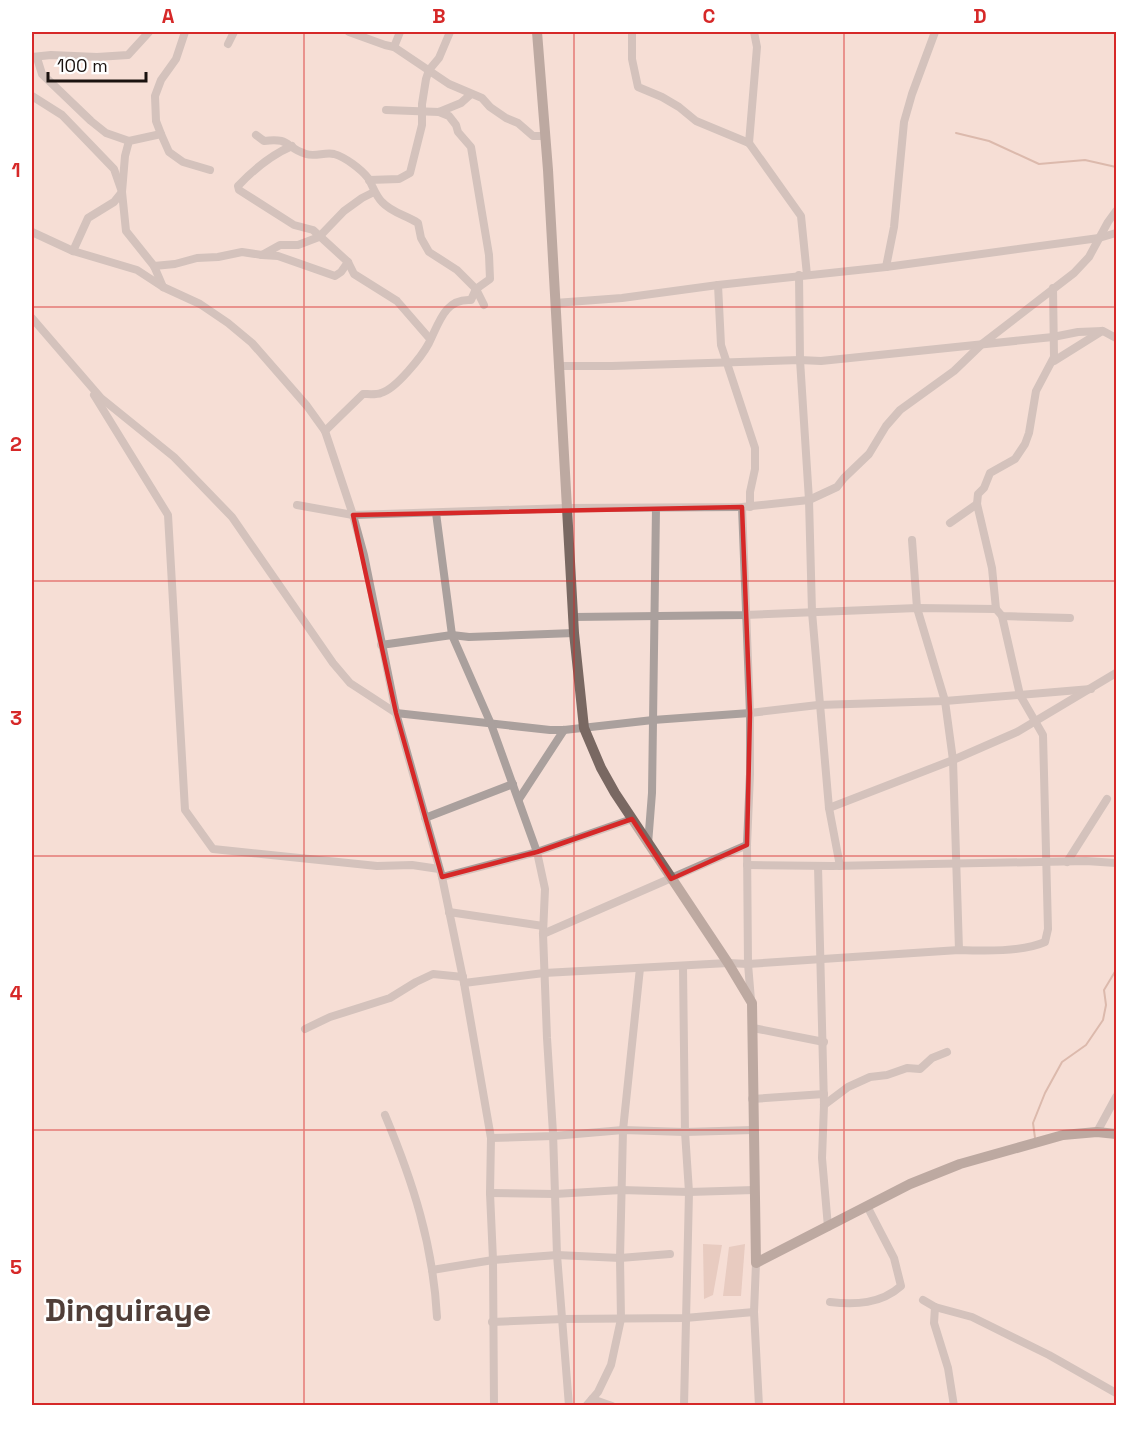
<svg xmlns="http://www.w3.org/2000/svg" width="1148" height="1437" font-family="'Space Grotesk',sans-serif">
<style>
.green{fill:#d7b3a6}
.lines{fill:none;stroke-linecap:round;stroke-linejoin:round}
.stream{stroke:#bc8d7b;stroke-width:2}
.minor{stroke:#aaa09d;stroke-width:8}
.major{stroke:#796862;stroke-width:10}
.marked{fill:none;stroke:#d62828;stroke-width:4.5;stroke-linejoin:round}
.grid{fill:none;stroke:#d62828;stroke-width:1.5;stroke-opacity:0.55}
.labels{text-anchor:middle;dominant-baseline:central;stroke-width:5;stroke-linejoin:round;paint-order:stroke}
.town-label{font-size:32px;font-weight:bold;fill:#503e38;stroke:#fff}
.neatline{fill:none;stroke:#d62828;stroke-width:2}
.grid-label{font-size:20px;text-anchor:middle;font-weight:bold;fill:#d62828}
</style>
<rect width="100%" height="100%" fill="#f5ded6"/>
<g class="green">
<path d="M703 1244 722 1245 713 1295 704 1299Z"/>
<path d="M745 1244 741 1296H723L729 1247Z"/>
</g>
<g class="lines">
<g class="stream">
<path d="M956 133 989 141 1039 164 1085 160 1116 167"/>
<path d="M1035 1138 1033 1123 1045 1093 1062 1062 1086 1045 1103 1020 1106 1005 1104 990 1116 970"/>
</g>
<g class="minor">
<path d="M349 32 385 45 394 47 449 84 482 98 490 107 506 118 518 123 533 136H545"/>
<path d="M632 32V59L638 87 662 97 679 107 696 121 749 143 801 216 807 275"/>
<path d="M228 44 234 32"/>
<path d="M394 47 400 32"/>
<path d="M32 57 51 55 97 57 128 55 149 32"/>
<path d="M37 58 42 74 91 121 106 133 129 141"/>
<path d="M32 96 62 115 114 169 122 192 126 231 154 266 163 287"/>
<path d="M386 110 439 112 461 103 471 94"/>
<path d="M161 134 156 121 155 96 161 80 176 59 185 32"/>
<path d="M256 135 264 141C291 137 285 148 306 154 315 157 325 152 334 154 345 157 361 169 368 178 373 186 375 195 382 202 392 213 406 215 418 223L421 238 429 252 457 270 476 289 484 305"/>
<path d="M749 143 757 47 754 32"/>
<path d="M292 146C271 155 254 169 238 186L239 190 294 225 313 230 348 262 354 274 397 301 430 339"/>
<path d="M369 180 399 179 410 173 422 125V104L426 79 429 70 439 58 450 32"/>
<path d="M32 232 73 251 137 270 163 287 200 304 228 323 252 343 307 406 325 431 353 515 364 555 396 713 442 877 464 983 491 1138 490 1193 493 1260 494 1406"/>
<path d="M73 251 88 218 114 202 122 192 125 156 129 141 161 134 169 152 183 162 210 170"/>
<path d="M262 255 278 256 335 276 341 272 348 262"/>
<path d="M154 266 175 264 197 258 218 257 242 252 262 255 280 245H298L319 237 344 211 362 198 374 192"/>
<path d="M886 267 894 227 904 122 912 94 935 32"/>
<path d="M799 275 800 360 809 500 812 612 829 808 840 866"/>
<path d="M718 285 721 345 755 448V469L750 492V507"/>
<path d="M555 303 622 298 718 285 886 267 1099 238 1116 233"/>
<path d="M32 318 101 398 174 457 232 517 333 663 350 683 396 713 550 730H564L653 720 750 713 818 705 945 701 1091 689"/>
<path d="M1054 361 1102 331"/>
<path d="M558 366H612L800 360 821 361 1053 337 1078 332 1103 331 1116 338"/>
<path d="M94 395 168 515 185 810 213 849 377 866 412 865 439 869"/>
<path d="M325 431 363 394C368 394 376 395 381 393 396 389 422 356 429 343 439 323 445 298 471 300L476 289 490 279 489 255 471 147 458 132 456 125 449 116 439 112"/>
<path d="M977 504 978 494 984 488 990 473 1015 459 1025 444 1029 433 1036 391 1054 357 1053 288"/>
<path d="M297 505 353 515 567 508 742 507 809 500 837 487 844 478 869 454 886 426 900 410 954 371 982 344 1074 273 1089 257 1108 222 1116 211"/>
<path d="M742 507 750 713V774L747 845 748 964 751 1000"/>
<path d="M436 513 452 635 491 724 537 852 545 889 543 934 547 1038 553 1133 557 1255 569 1406"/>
<path d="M950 523 977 504 992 568 996 609"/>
<path d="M912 540 917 608 945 701 953 760 959 950"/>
<path d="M573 617 745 615 917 608 996 609 1002 616 1070 618"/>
<path d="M381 645 452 635 469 637 574 633"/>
<path d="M519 799 564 730"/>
<path d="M829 808 953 760 1017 732 1116 673"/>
<path d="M425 818 513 784"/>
<path d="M648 844 652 793 656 508"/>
<path d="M1067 862 1107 799"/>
<path d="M747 865 832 866 1086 861 1116 863"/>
<path d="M818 866 824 1105 822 1158 828 1227"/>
<path d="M442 877 537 852 632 819"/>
<path d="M449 912 543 926"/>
<path d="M543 934 747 845"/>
<path d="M683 967 685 1132 689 1192 684 1406"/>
<path d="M464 983 544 973 728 963 748 964 959 950C984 951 1022 952 1045 942L1048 929 1043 735 1020 695 1002 616"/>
<path d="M753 1028 824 1042"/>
<path d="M305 1029 330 1017 390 998 416 982 433 974 463 977"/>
<path d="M752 1099 824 1094"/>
<path d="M824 1105 848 1087 870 1077 887 1075 907 1068 920 1069 932 1058 947 1052"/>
<path d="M385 1115C413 1182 433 1244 437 1317"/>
<path d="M1097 1132 1116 1097"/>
<path d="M491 1138 553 1136 623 1130 685 1132 753 1130"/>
<path d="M490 1193 555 1194 621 1190 689 1192 754 1190"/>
<path d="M756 1263 754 1312 759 1406"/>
<path d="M432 1270 493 1260 557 1255 620 1258 670 1254"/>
<path d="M923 1300 935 1307 972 1317 1049 1355 1116 1393"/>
<path d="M830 1302C855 1305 881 1304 901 1286L894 1258 867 1206"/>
<path d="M935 1307 934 1323 948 1368 954 1406"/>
<path d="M492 1322 563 1319 685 1318 754 1312"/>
<path d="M592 1399 612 1406"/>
<path d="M586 1406 598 1392 611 1365 621 1319 620 1258 623 1130 640 968"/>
</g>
<path class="major" d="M537 32 548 170 574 633 584 728 601 768 615 793 728 963 752 1003 756 1263 910 1184 960 1164 1063 1135 1097 1132 1116 1134"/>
</g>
<path d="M0 0H1148V1437H0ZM742 507 750 713 747 845 671 879 632 819 537 852 442 877 396 713 353 515Z" fill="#f5ded6" fill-opacity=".55" fill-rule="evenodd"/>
<path class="marked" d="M742 507 750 713 747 845 671 879 632 819 537 852 442 877 396 713 353 515Z"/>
<path class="grid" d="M304 32V1406M574 32V1406M844 32V1406M32 307H1116M32 581H1116M32 856H1116M32 1130H1116"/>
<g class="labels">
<g class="town-label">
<text x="128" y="1310">Dinguiraye</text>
</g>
</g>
<rect width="1148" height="1437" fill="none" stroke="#ffffff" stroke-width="66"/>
<path d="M48 72v9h98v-9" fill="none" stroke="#1a120f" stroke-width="3"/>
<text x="57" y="72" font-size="18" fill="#1a120f" stroke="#ffffff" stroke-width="4.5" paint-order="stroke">100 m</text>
<rect x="33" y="33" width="1082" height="1371" class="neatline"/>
<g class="grid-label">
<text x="168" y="23">A</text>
<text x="439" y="23">B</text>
<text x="709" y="23">C</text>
<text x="980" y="23">D</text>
<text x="16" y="177">1</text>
<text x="16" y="451">2</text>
<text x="16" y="725">3</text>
<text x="16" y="1000">4</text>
<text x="16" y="1274">5</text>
</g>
</svg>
